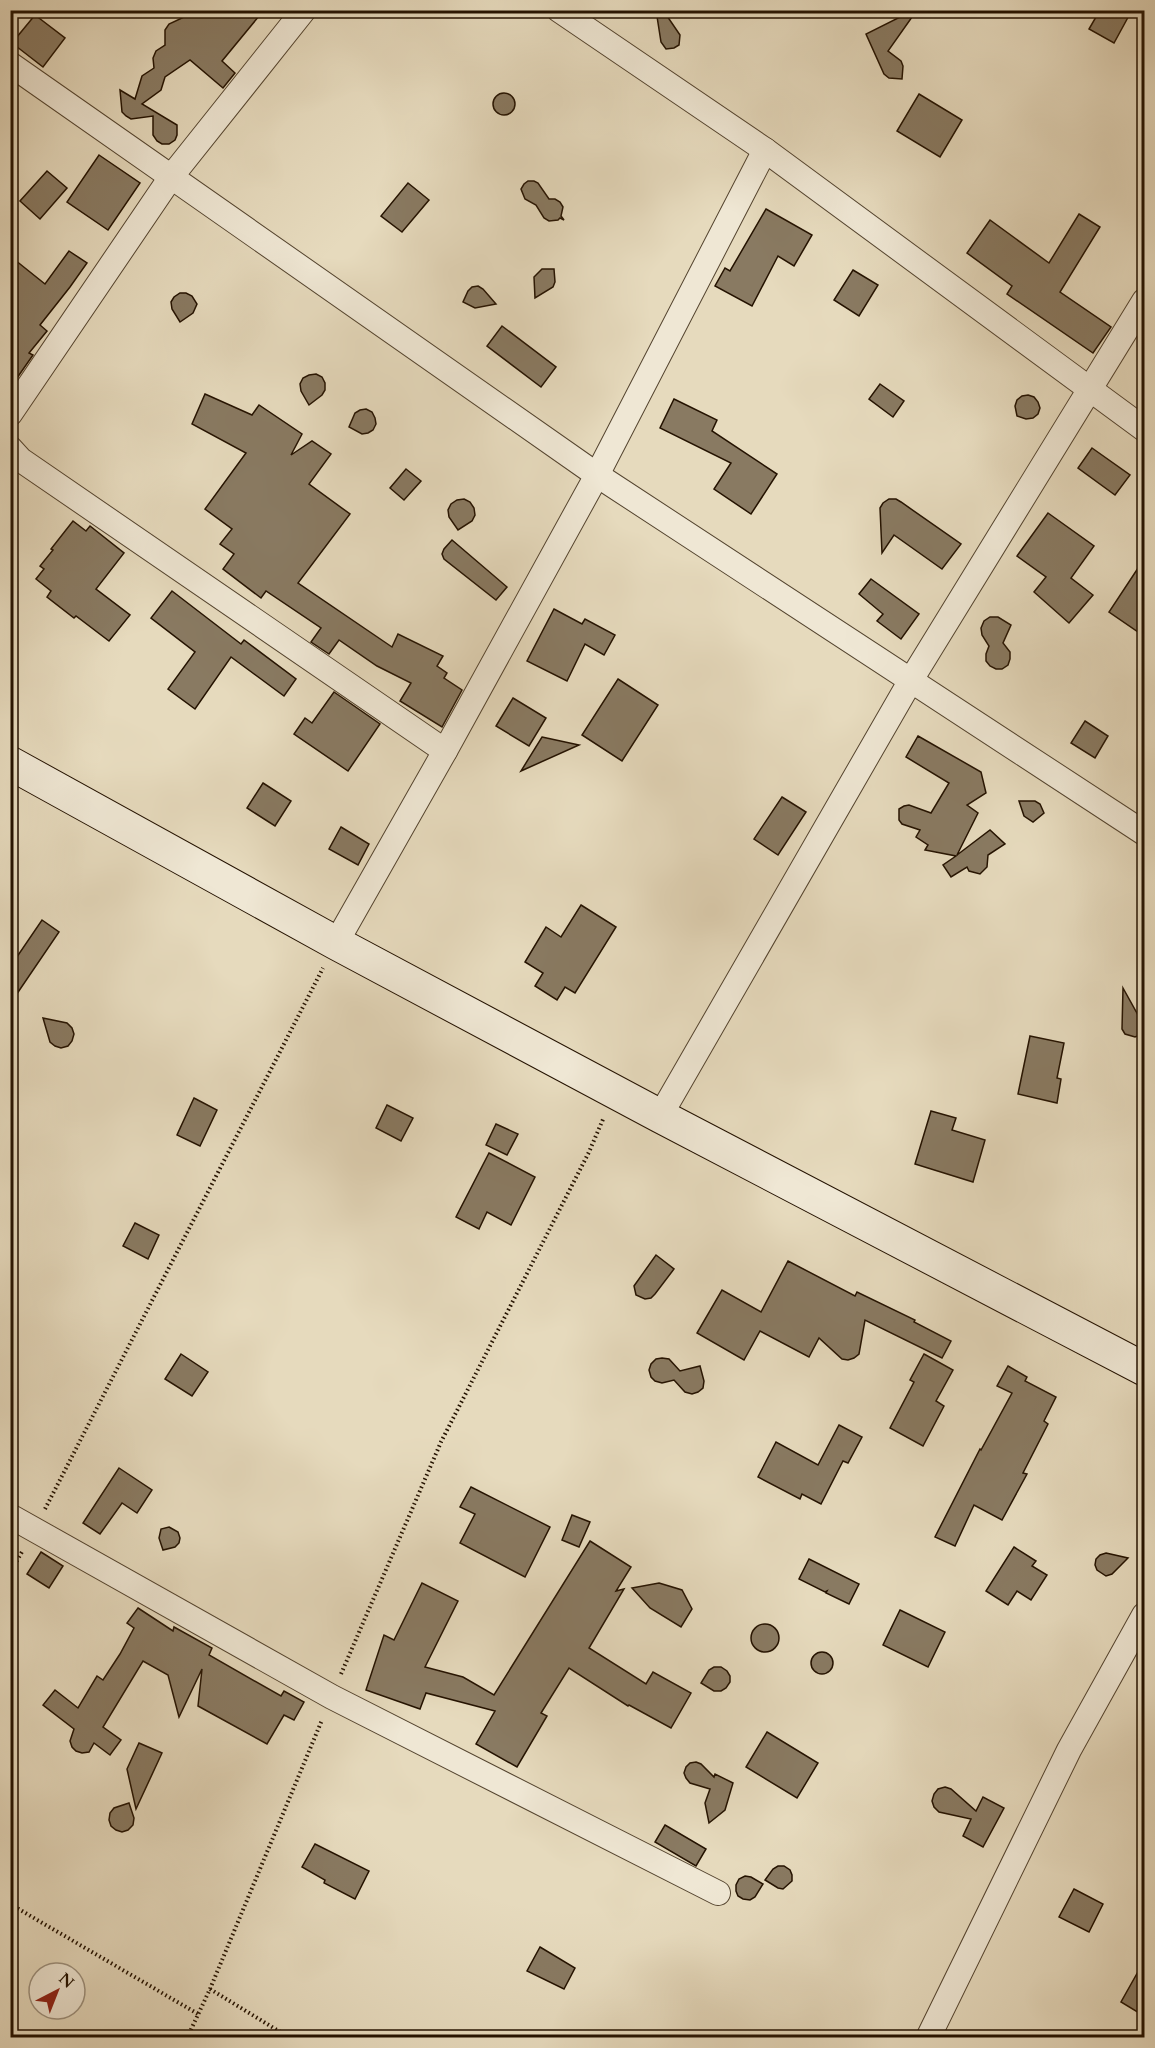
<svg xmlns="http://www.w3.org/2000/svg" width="1155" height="2048" font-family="Cardo,serif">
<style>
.building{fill:#897a62;stroke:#241200;stroke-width:1.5}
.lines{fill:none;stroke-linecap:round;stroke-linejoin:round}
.minor-casing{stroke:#54442f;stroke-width:26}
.secondary-casing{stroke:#241200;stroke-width:35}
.path{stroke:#241200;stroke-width:4;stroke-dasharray:1.5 3;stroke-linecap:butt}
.minor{stroke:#efe7d4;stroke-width:24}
.secondary{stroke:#efe7d4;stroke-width:33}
</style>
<rect width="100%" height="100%" fill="#e6dabd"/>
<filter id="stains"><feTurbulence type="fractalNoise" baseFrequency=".00333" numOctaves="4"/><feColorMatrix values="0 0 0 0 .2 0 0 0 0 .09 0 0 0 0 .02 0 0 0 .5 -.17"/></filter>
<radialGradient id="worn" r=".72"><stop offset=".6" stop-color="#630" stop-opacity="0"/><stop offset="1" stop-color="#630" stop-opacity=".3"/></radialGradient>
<g class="building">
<path d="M199 10H264L222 61 235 73 223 88 190 60 165 77 161 90 142 104 177 125V135L175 140 169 144H162L157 141 153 135V116L131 119 126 116 122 112 120 90 135 99 142 76 154 68 153 58 156 51 165 45V30L169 24Z"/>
<path d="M656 10H663L680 35 679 45 674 48 666 49 661 42Z"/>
<path d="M914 10H917L888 51 901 61 903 66 902 79 889 78 884 74 866 34Z"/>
<path d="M1100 10H1132L1114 43 1089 29Z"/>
<path d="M35 15 65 38 43 67 12 43Z"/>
<circle cx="504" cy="104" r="11"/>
<path d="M919 94 962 120 940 157 897 131Z"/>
<path d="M99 155 140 183 108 230 67 202Z"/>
<path d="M47 171 67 188 40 219 20 201Z"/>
<path d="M528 181H534L538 183 549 199H555L560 202 563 207 561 216 564 220 560 218 558 220 549 221 544 218 536 205 525 199 521 189 524 184Z"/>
<path d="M408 183 429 200 402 232 381 216Z"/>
<path d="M766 209 812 235 794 266 778 256 752 306 715 286 725 268 730 271Z"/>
<path d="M1079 214 1100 227 1060 292 1111 327 1093 353 1007 294 1012 286 967 253 990 220 1049 263Z"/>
<path d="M69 251 87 263 70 287 40 325 47 331 29 353 33 355 10 388V256L45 284Z"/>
<path d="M542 269H554L555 282 553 287 535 298 534 277Z"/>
<path d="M853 270 878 285 859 316 834 300Z"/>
<path d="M478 286 483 289 496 304 475 308 463 302 468 291 472 287Z"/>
<path d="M180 293H186L192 296 197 304 193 313 180 322 172 309 171 302 174 297Z"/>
<path d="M502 326 556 367 541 387 487 346Z"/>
<path d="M316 374 322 377 325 383V390L322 395 309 405 301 391 300 384 303 378 309 375Z"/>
<path d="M880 384 904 401 893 417 869 399Z"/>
<path d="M205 394 252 415 259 405 302 434 291 455 312 441 331 454 309 484 350 514 298 583 392 647 398 634 443 656 437 666 447 673 444 678 462 690 442 727 400 701 411 683 377 666 339 640 329 654 311 642 321 628 266 591 261 598 223 569 234 554 220 544 232 529 205 509 246 453 192 424Z"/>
<path d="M1028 395 1034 397 1038 402 1040 408 1038 414 1033 418 1026 419 1017 416 1015 406 1017 400 1022 396Z"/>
<path d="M674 399 717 420 712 431 777 474 751 514 714 489 731 463 660 428Z"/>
<path d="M366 409 372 412 375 418 376 424 373 430 368 433 362 434 349 427 355 413 360 410Z"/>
<path d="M1092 448 1130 475 1115 495 1078 468Z"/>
<path d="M406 469 421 481 404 500 390 488Z"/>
<path d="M464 499 470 502 474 508 475 515 472 521 458 530 449 517 448 510 451 504 457 500Z"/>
<path d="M889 499H896L901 502 961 544 942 569 894 535 882 553 880 508 883 503Z"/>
<path d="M1048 513 1094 546 1071 578 1093 595 1069 623 1034 592 1046 577 1017 556Z"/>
<path d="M73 521 86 531 90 526 124 553 96 589 130 615 109 641 76 616 74 618 47 597 51 591 36 579 44 569 40 566 53 550 51 549Z"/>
<path d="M452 540 507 587 496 600 444 559 442 554 444 549Z"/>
<path d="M1144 559V636L1109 612Z"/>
<path d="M871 579 919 614 901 639 877 621 883 614 859 594Z"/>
<path d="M172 591 241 644 244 640 296 679 284 696 231 657 195 709 168 689 195 652 151 618Z"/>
<path d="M554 609 582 624 585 619 615 635 604 655 585 644 567 681 527 661Z"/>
<path d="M990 617H998L1011 625 1003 643 1010 652V659L1008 665 1002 669H996L990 666 986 661V654L989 646 982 635 981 628 984 621Z"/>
<path d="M618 679 658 705 622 761 582 735Z"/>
<path d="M334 692 380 724 348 771 294 734 305 718 312 723Z"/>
<path d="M513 698 546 718 529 746 496 726Z"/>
<path d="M1085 721 1108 736 1095 758 1071 743Z"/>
<path d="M918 736 981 772 986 793 967 805 978 813 957 855 990 830 1005 844 988 855 987 867 980 874 969 871 967 867 951 877 943 865 956 856 925 850 928 845 916 837 920 830 902 824 899 820V809L904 806 909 805 931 813 949 783 906 757Z"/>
<path d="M542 737 579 745 521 771Z"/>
<path d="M263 783 291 801 275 826 247 808Z"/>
<path d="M782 797 806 812 778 855 754 839Z"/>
<path d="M1019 801H1035L1040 804 1044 813 1033 822 1024 816Z"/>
<path d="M341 827 369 844 358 865 329 849Z"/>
<path d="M581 905 616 927 575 993 565 987 557 1000 535 986 543 973 525 962 546 927 561 937Z"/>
<path d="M42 920 59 932 10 1004V967Z"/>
<path d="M1123 988 1143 1024 1140 1035 1135 1037 1125 1034 1122 1029Z"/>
<path d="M43 1018 67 1023 72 1028 74 1034 72 1041 68 1046 61 1048 55 1046 50 1042Z"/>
<path d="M1030 1036 1064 1043 1057 1078 1061 1079 1057 1103 1018 1094Z"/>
<path d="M194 1098 217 1110 200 1146 177 1135Z"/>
<path d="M387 1105 413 1118 401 1141 376 1128Z"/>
<path d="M931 1111 956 1118 952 1130 985 1140 973 1182 915 1164Z"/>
<path d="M496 1124 518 1134 507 1155 486 1145Z"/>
<path d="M489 1153 535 1177 511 1225 487 1212 479 1229 456 1217Z"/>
<path d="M135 1223 159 1235 148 1259 123 1246Z"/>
<path d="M656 1255 674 1269 655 1294 651 1298 645 1299 636 1295 634 1286Z"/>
<path d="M788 1261 855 1296 857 1292 915 1320 914 1322 951 1341 942 1358 865 1320 859 1354 854 1358 848 1360 842 1359 819 1338 809 1357 760 1331 744 1360 697 1333 722 1290 761 1312Z"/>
<path d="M181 1354 208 1372 192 1396 165 1379Z"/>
<path d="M924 1354 953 1370 936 1401 944 1406 923 1446 890 1428 914 1382 910 1380Z"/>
<path d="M662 1358 669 1359 680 1371 700 1366 704 1381 703 1388 698 1392 692 1394 685 1392 674 1380 662 1383 655 1381 651 1377 649 1370 651 1364 656 1359Z"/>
<path d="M1008 1366 1027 1377 1025 1381 1056 1397 1044 1421 1048 1424 1023 1473 1027 1474 1002 1520 974 1505 955 1546 935 1537 980 1449 981 1450 1012 1393 997 1386Z"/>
<path d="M839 1425 862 1437 848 1463 843 1461 821 1504 802 1494 800 1499 758 1477 776 1442 818 1465Z"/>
<path d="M119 1468 152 1490 137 1513 122 1503 100 1534 83 1523Z"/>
<path d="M471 1487 550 1527 525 1577 460 1543 475 1514 460 1507Z"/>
<path d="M572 1515 590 1522 579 1547 562 1540Z"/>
<path d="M169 1527 178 1532 180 1538 179 1543 175 1547 163 1550 159 1538 161 1529Z"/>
<path d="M590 1541 631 1567 616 1591 624 1589 589 1648 646 1684 653 1672 691 1693 671 1728 629 1705 628 1706 569 1668 541 1713 547 1716 517 1767 476 1744 495 1711 426 1693 420 1709 366 1690 384 1635 394 1640 422 1583 458 1601 425 1667 463 1677 494 1695Z"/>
<path d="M1014 1547 1036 1561 1032 1566 1047 1575 1031 1600 1017 1591 1008 1605 986 1591Z"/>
<path d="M41 1552 63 1566 49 1588 27 1574Z"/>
<path d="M1106 1553 1128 1558 1112 1574 1106 1576 1097 1570 1095 1565 1096 1559 1100 1555Z"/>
<path d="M809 1559 859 1584 849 1604 826 1593 827 1591 825 1592 799 1579Z"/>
<path d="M659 1583 682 1590 692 1609 681 1627 650 1608 632 1588Z"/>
<path d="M138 1608 173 1631 174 1627 212 1648 209 1655 281 1696 284 1691 304 1702 294 1720 284 1715 267 1744 198 1706 202 1669 179 1717 168 1675 143 1661 103 1727 121 1740 110 1755 94 1743 89 1752 82 1753 76 1751 72 1747 70 1741 74 1729 43 1705 55 1690 78 1708 97 1676 103 1680 120 1654 134 1628 127 1623Z"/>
<path d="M900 1610 945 1632 928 1667 883 1645Z"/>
<circle cx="765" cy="1638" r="14"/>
<circle cx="822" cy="1663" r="11"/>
<path d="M714 1667H721L727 1671 730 1676V1682L726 1688 721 1691H714L701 1683 709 1670Z"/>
<path d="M767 1732 818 1763 797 1798 746 1767Z"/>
<path d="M139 1743 162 1753 136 1809 127 1769Z"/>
<path d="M696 1762 701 1764 714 1777 715 1774 733 1783 725 1810 709 1823 705 1803 710 1789 690 1783 686 1778 684 1773 686 1767 690 1763Z"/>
<path d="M945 1787 951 1789 976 1811 983 1797 1004 1808 983 1847 963 1836 971 1819 939 1812 934 1807 932 1801 934 1794 938 1789Z"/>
<path d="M129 1803 134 1818 133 1825 128 1830 122 1832 116 1830 111 1826 109 1820 110 1813 114 1808Z"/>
<path d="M665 1825 706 1849 696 1866 655 1842Z"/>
<path d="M315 1844 369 1871 355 1899 324 1883 325 1880 302 1867Z"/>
<path d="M778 1866H784L790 1870 792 1875V1881L783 1889 778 1888 765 1880 773 1869Z"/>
<path d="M745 1876 751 1877 763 1884 755 1897 750 1900 743 1899 738 1896 736 1891V1885L739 1879Z"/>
<path d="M1074 1889 1103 1904 1089 1932 1059 1917Z"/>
<path d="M540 1947 575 1968 564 1989 527 1971Z"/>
<path d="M1144 1961V2016L1121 2002Z"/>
</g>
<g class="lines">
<defs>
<g id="minor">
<path d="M559 10 765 150 1144 429"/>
<path d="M10 64 597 475 1144 833"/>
<path d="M10 414 171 177 304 10"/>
<path d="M10 448 21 460 445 751"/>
<path d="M336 943 445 751 597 475 765 150"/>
<path d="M660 1116 911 680 1144 301"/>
<path d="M10 1516 332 1697 718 1893"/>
<path d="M928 2038 1069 1750 1144 1615"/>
</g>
<path id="secondary" d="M10 763 336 943 660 1116 1144 1369"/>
</defs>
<use href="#minor" class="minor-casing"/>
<use href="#secondary" class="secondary-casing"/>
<g class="path">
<path d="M45 1509 323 968"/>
<path d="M10 1573 23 1550"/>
<path d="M341 1674 441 1442 589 1152 604 1117"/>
<path d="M10 1904 198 2014"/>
<path d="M210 1989 290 2038"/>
<path d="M187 2038 210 1989 322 1720"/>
</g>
<use href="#minor" class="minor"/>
<use href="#secondary" class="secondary"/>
</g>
<rect width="1155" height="2048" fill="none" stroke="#e6dabd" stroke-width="36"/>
<rect x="12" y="12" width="1131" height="2024" fill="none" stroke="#241200" stroke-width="3"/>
<rect x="18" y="18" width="1119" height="2012" fill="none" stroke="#241200" stroke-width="1.5"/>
<g transform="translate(57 1991) rotate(42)"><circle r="28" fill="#efe7d4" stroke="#9e927f" stroke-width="1.5"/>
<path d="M0-4.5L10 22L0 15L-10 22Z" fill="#8f2418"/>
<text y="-9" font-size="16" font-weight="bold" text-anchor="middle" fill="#241200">N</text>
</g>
<rect width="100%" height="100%" filter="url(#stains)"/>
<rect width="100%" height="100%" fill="url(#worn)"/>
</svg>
